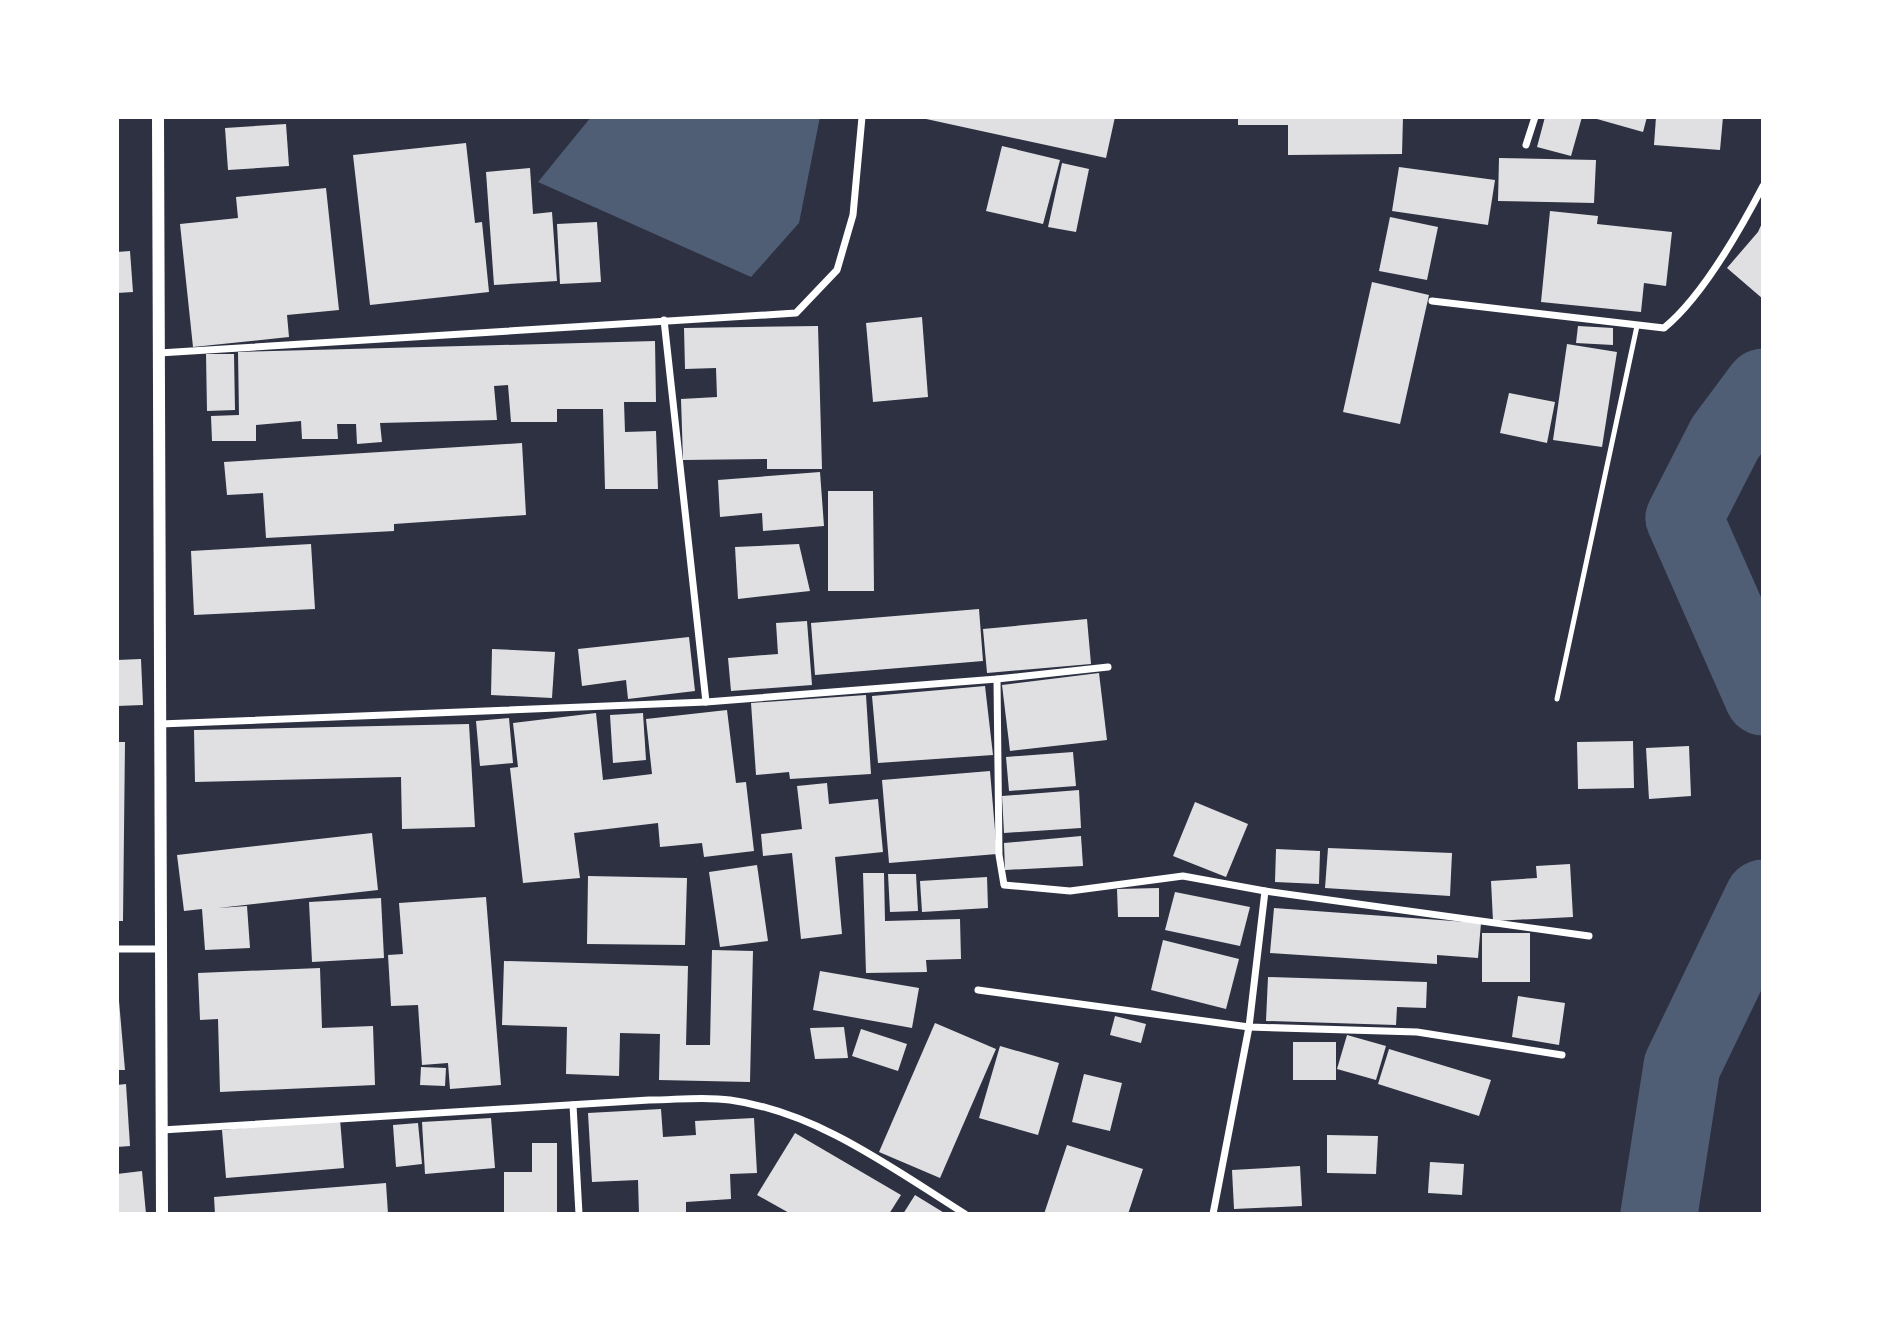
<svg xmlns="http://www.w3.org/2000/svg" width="1880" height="1331" font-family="'Noto Sans',sans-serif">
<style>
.water{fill:#4f5d75}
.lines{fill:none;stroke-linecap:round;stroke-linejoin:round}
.river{stroke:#4f5d75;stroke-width:77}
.building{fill:#e0e0e3}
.service{stroke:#fff;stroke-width:5}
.minor{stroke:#fff;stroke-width:7}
.tertiary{stroke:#fff;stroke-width:12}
</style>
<rect width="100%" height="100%" fill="#2d3142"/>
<path class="water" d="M591 117H820L799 223 751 277 538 182Z"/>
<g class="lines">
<g class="river">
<path d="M1763 387 1725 438 1684 518 1763 697"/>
<path d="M1659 1214 1682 1066 1763 898"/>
</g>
</g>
<g class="building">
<path d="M917 117H1115L1106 158Z"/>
<path d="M1238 117H1403L1402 154 1288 155V125H1238Z"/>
<path d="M1545 117H1582L1571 156 1537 147Z"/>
<path d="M1590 117H1647L1643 132Z"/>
<path d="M1656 117H1723L1720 150 1654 145Z"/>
<path d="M286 124 289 166 228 170 225 128Z"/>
<path d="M466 143 475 223 482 222 489 292 370 305 353 155Z"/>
<path d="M1002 146 1060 160 1043 224 986 211Z"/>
<path d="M1499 158 1596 160 1594 203 1498 201Z"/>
<path d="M1062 163 1089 169 1076 232 1048 227Z"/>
<path d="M1399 167 1495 180 1488 225 1392 211Z"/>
<path d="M530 168 533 214 552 212 557 281 494 285 486 172Z"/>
<path d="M326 188 339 310 287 315 289 337 193 347 180 224 238 218 236 197Z"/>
<path d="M1550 211 1598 216 1597 224 1672 232 1666 286 1644 283 1641 312 1541 302Z"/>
<path d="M1390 217 1438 227 1427 280 1379 271Z"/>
<path d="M1763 221V299L1727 268 1758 232Z"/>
<path d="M597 222 601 282 560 284 557 224Z"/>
<path d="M130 251 133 292 117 293V252Z"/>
<path d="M1372 282 1429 295 1400 424 1343 412Z"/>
<path d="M922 317 928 397 873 402 866 323Z"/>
<path d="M818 326 822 469H767V459L683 460 681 399 717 397 716 368 685 369 684 328Z"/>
<path d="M1578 326 1613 328V345L1576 343Z"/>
<path d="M655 341 656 402H624L625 432 656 431 658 489H605L603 409H557V422H511L508 385 494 386 497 420 380 423 382 442 357 444 356 424H337L338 439H302L301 421 256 425V441H212L211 416 239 415 238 352Z"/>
<path d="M1567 344 1617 352 1602 447 1553 440Z"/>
<path d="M206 354H234L235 410 207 411Z"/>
<path d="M1509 393 1555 402 1547 443 1500 433Z"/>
<path d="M522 443 526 515 394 524V531L266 538 263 493 227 495 224 462Z"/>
<path d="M820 472 824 526 763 531 762 513 720 517 718 480Z"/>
<path d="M828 491H873L874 591H828Z"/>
<path d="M311 544 315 609 194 615 191 551Z"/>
<path d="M799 544 810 591 738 599 735 547Z"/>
<path d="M979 609 983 661 815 675 811 623Z"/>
<path d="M1087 619 1091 664 987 673 983 629Z"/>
<path d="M807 621 812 685 731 691 728 658 778 654 776 623Z"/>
<path d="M689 637 695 691 628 699 626 680 582 686 578 649Z"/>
<path d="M492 649 555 652 552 698 491 695Z"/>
<path d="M141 659 143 705 117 706V660Z"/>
<path d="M1099 673 1107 740 1010 751 1002 685Z"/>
<path d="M985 686 993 755 878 763 872 696Z"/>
<path d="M866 695 871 774 790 779 789 772 756 775 751 703Z"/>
<path d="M727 710 736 783 746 782 754 851 704 857 702 843 660 847 658 823 574 833 580 878 523 883 510 768 518 767 513 723 596 713 603 780 652 774 646 719Z"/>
<path d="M643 713 646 760 613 763 610 715Z"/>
<path d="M509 718 513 763 480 766 476 721Z"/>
<path d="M469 724 475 827 402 829 401 777 195 782 194 730Z"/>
<path d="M1633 741 1634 788 1578 789 1577 742Z"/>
<path d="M117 742H125L123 921H117Z"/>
<path d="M1689 746 1691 796 1649 799 1646 748Z"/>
<path d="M1073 752 1076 786 1009 791 1006 757Z"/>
<path d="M990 771 997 854 889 863 882 780Z"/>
<path d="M827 783 829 804 878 799 883 852 835 857 842 934 801 939 792 853 763 856 761 834 802 829 797 786Z"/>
<path d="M1079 790 1081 828 1004 833 1002 796Z"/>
<path d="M1195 802 1248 824 1226 877 1173 856Z"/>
<path d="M372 833 378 890 218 908 247 906 250 948 205 950 202 909 184 911 177 855Z"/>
<path d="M1081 836 1083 866 1005 870 1004 843Z"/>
<path d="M1328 848 1452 853 1450 896 1325 888Z"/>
<path d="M1276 849 1320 851 1319 884 1275 882Z"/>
<path d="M1570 864 1573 917 1493 921 1491 881 1537 878 1536 866Z"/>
<path d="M757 865 768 941 720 947 709 872Z"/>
<path d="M863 873H884L885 921 960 919 961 959 926 960 927 972 866 973Z"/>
<path d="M888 874H916L918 911 890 912Z"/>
<path d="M588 876 687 878 685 945 587 944Z"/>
<path d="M987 877 988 908 922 912 920 881Z"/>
<path d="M1159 888V917H1118L1117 889Z"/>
<path d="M1175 892 1250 907 1240 946 1165 930Z"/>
<path d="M486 897 501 1085 450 1089 448 1063 422 1065 418 1005 391 1006 388 955 403 954 399 903Z"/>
<path d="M381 898 384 958 312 962 309 902Z"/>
<path d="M1274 908 1481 923 1478 958 1437 955V964L1270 953Z"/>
<rect x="1482" y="933" width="48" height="49"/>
<path d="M1163 940 1239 959 1226 1009 1151 990Z"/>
<path d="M712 950 753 951 750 1082 659 1080 660 1034 620 1033 619 1076 566 1074 567 1027 502 1025 504 961 688 966 686 1045H710Z"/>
<path d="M320 968 322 1028 373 1026 375 1085 220 1092 218 1019 200 1020 198 973Z"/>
<path d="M820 971 919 988 912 1028 813 1010Z"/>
<path d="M1268 977 1427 982 1426 1008 1397 1007 1396 1025 1266 1021Z"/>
<path d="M1518 996 1565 1003 1559 1045 1512 1037Z"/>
<path d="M119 1001 125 1070H117V1002Z"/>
<path d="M1115 1016 1146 1024 1141 1043 1110 1035Z"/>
<path d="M935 1023 996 1049 940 1178 879 1152Z"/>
<path d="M844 1027 848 1058 815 1059 810 1028Z"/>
<path d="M861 1029 907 1044 898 1071 852 1056Z"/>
<path d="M1347 1035 1386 1046 1376 1080 1337 1069Z"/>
<rect x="1293" y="1042" width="43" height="38"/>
<path d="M1000 1046 1059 1063 1038 1135 979 1118Z"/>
<path d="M1389 1049 1491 1080 1479 1116 1378 1084Z"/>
<path d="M421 1067 446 1068 445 1086 420 1085Z"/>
<path d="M1084 1074 1122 1083 1110 1131 1072 1122Z"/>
<path d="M126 1084 130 1146 117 1147V1085Z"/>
<path d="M661 1109 663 1137 696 1135 695 1121 754 1118 757 1173 730 1174 731 1199 686 1202V1214H639L638 1180 592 1182 588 1113Z"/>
<path d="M491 1118 495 1168 425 1174 422 1122Z"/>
<path d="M340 1119 344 1168 226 1178 222 1130Z"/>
<path d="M418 1123 422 1164 396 1167 393 1125Z"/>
<path d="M795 1133 901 1195 889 1214H791L757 1195Z"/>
<path d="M1327 1135 1378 1136 1376 1174 1327 1173Z"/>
<path d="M532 1143H557V1214H504V1172H532Z"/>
<path d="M1067 1145 1143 1169 1128 1214H1044Z"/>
<path d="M1430 1162 1464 1164 1462 1195 1428 1193Z"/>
<path d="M1300 1166 1302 1206 1234 1209 1232 1170Z"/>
<path d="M142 1171 146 1214H117V1174Z"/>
<path d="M386 1183 388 1214H215L214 1197Z"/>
<path d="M915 1195 946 1214H903Z"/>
</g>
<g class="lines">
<path class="service" d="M1557 699 1637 326"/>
<g class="minor">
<path d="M1526 145 1535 117"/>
<path d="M1432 301 1664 328C1702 297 1740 230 1763 186"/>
<path d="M159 353 796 313 837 270 853 215 862 117"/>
<path d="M997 679 999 855 1004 885 1070 891 1183 876 1265 891 1589 936"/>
<path d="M706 702 997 679 1108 667"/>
<path d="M160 724 706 702 664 320"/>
<path d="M117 949H161"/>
<path d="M978 990 1249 1027 1417 1032 1562 1055"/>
<path d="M573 1105 579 1214"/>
<path d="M162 1130 649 1100C675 1100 704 1096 730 1100 817 1112 892 1168 965 1214"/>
<path d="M1213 1214 1249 1027 1265 891"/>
</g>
<path class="tertiary" d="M158 117 162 1214"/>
</g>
<rect width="1880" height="1331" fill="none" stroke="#ffffff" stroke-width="238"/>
</svg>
